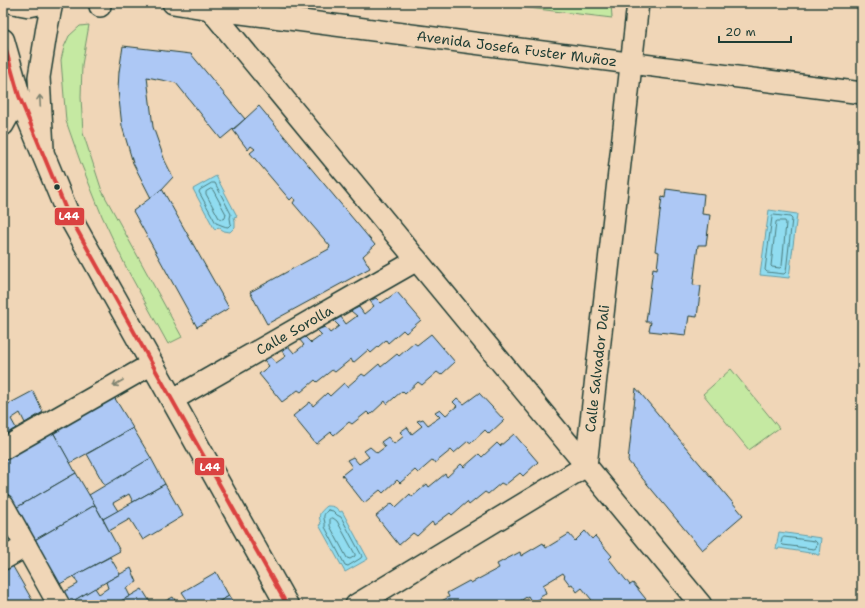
<svg xmlns="http://www.w3.org/2000/svg" width="865" height="608" font-family="'Shantell Sans',sans-serif">
<style>
.green{fill:#c5e9a2;stroke:#72936b}
.water{fill:#90dcf0;stroke:#639ca5}
.lines{fill:none;stroke-linecap:round;stroke-linejoin:round}
.shore{stroke:#4c7d7f;stroke-width:1}
.building{fill:#adc8f5;stroke:#1f3d34}
.street-casing{stroke:#1f3d34;stroke-width:24}
.secondary-casing{stroke:#1f3d34;stroke-width:25}
.street{stroke:#f0d6b7;stroke-width:21}
.secondary{stroke:#f0d6b7;stroke-width:22}
.bus-1-casing{stroke:#f0d6b7;stroke-width:7}
.bus-1{stroke:#da4241;stroke-width:4}
.oneway{stroke:#7d826f}
.bus-dot{fill:#1f3d34;stroke:#f0d6b7;stroke-width:1.5}
.labels{text-anchor:middle;dominant-baseline:central;stroke-width:3.5;stroke-linejoin:round;paint-order:stroke}
.street-label{font-size:14px;fill:#1f3d34;stroke:#f0d6b7}
.line-badge{stroke:#f0d6b7;stroke-width:1.5}
.badge-label{font-size:11px;text-anchor:middle;font-weight:bold;fill:#fff}
</style>
<rect width="100%" height="100%" fill="#f0d6b7"/>
<filter id="ink" filterUnits="userSpaceOnUse"><feTurbulence type="fractalNoise" baseFrequency=".025" numOctaves="2"/><feDisplacementMap in="SourceGraphic" scale="8" xChannelSelector="R" yChannelSelector="G"/><feConvolveMatrix kernelMatrix="1 2 1 2 8 2 1 2 1" color-interpolation-filters="sRGB"/></filter>
<g filter="url(#ink)">
<g class="green">
<path d="M487 3H611L612 18Z"/>
<path d="M89 25 82 65 81 97 83 133 102 191 182 337 168 344 127 269 102 216 80 161 66 121 61 60 64 47 69 36 80 26Z"/>
<path d="M731 369 779 428 749 450 703 394Z"/>
</g>
<g class="water">
<path d="M216 176 237 216 234 217 235 221V227L230 232 224 231 218 227 215 230 193 189Z"/>
<path d="M769 210 797 214 789 278 760 275Z"/>
<path d="M327 506C334 506 336 507 340 512L342 511 368 559 345 572 319 525 321 524C318 514 319 513 327 506Z"/>
<path d="M779 532 821 538 819 555H817L816 554 779 548 778 550 776 549Z"/>
</g>
<g class="lines">
<g class="shore">
<path d="M212 183H215L231 214 230 218 231 224 228 227C225 227 219 224 216 223L199 192 200 190Z"/>
<path d="M211 189 213 190 226 214 225 218 224 219 219 218 206 194V192Z"/>
<path d="M774 215 790 217 792 219 786 272 784 274 767 272 765 270 772 217Z"/>
<path d="M778 221H785L786 223 782 266 780 268 772 267 771 266 776 222Z"/>
<path d="M328 510 333 511 337 515 341 517 362 556 361 558 348 566 345 565 325 527C326 519 320 517 328 510Z"/>
<path d="M331 518H333L337 521 355 554V556L350 559 347 558 330 526V519Z"/>
<path d="M784 537 815 541 817 543 816 548 814 549 783 545 781 543 782 539Z"/>
</g>
</g>
<g class="building">
<path d="M123 46 191 54 245 119 221 139 176 83 147 77 153 127 165 161 173 177 162 189 151 198 133 163 122 126 118 90 119 72Z"/>
<path d="M259 106 375 245 363 256 370 268 267 324 250 292 329 249 330 246 293 203 295 200 293 197 290 200 250 153 255 149 251 146 248 150 233 130Z"/>
<path d="M162 189 229 308 197 327 133 211Z"/>
<path d="M666 189 704 194 702 214 710 215 706 245H698L693 285 701 286 697 317 689 316 686 335 649 331 651 322H646L653 268 657 269 659 252 655 251 662 197 665 198Z"/>
<path d="M397 292 421 320 406 333 403 330 388 343 386 340 371 353 368 350 353 363 351 359 335 372 332 370 317 382 315 380 301 392 298 390 282 402 259 374 269 366 264 360 270 356 276 363 286 356 281 350 288 346 294 353 304 345 299 339 305 337 311 343 322 335 317 330 325 327 330 333 339 326 334 321 341 317 346 324 357 316 351 311 359 307 364 314 374 306 370 301 376 298 381 303Z"/>
<path d="M431 334 455 362 441 375 437 372 422 385 418 382 405 394 402 391 387 404 385 401 370 415 367 412 352 424 349 422 334 435 331 432 316 444 293 416 310 402 313 406 327 393 330 396 344 383 347 387 362 374 365 376 379 364 381 367 397 354 399 356 414 343 417 345Z"/>
<path d="M636 388 743 515 702 550 628 461Z"/>
<path d="M33 391 43 412 25 423 20 413 11 419 16 428 3 436V407Z"/>
<path d="M479 393 504 420 489 434 485 430 471 443 468 441 454 453 451 450 435 463 433 460 418 473 415 470 400 483 397 480 383 493 380 490 364 503 342 475 352 467 347 460 353 457 359 464 369 457 364 451 370 447 377 453 385 447 381 442 388 437 394 444 404 436 400 432 407 427 412 434 422 426 417 421 423 419 428 425 440 417 435 412 440 409 446 415 457 406 453 402 457 398 464 404Z"/>
<path d="M114 397 133 428 70 463 53 432Z"/>
<path d="M133 428 151 458 105 486 87 454Z"/>
<path d="M53 432 76 473 14 509 3 489V459Z"/>
<path d="M514 434 538 462 523 476 520 473 505 485 501 483 488 494 485 492 469 505 467 502 452 515 450 513 434 525 432 522 417 536 413 533 399 545 376 516 392 503 396 507 410 494 412 497 427 484 429 487 445 474 447 477 461 464 464 467 479 454 482 457 497 443 500 446Z"/>
<path d="M151 458 165 484 133 502 129 494 113 503 118 511 103 519 89 495Z"/>
<path d="M76 473 95 505 33 541 14 509Z"/>
<path d="M165 484 183 516 143 540 130 519 109 531 103 519Z"/>
<path d="M95 505 120 551 58 585 33 541Z"/>
<path d="M585 531 592 539 595 536 612 556 609 559 630 585 633 583 649 603 647 605H596L582 588 577 592 572 584 570 585 564 577 565 576 563 573 543 585 546 593 540 596 541 598 532 603 528 596 514 605H434L449 597 447 593 469 581 471 583 499 568 497 564 520 552 521 556 543 543 546 548 569 534 575 541Z"/>
<path d="M110 557 120 574 68 604 62 593 78 584 74 576Z"/>
<path d="M12 565 35 605H3V570Z"/>
<path d="M131 568 137 582 126 588 130 596 114 605H69L68 604 95 588 99 594 108 588 106 582Z"/>
<path d="M216 572 229 596 213 605H181L188 601 182 592Z"/>
<path d="M142 589 152 605H114L130 596Z"/>
<path d="M860 593H862V605H859Z"/>
<path d="M229 596 235 605H213Z"/>
<path d="M173 597 178 605H158Z"/>
</g>
<g class="lines">
<defs>
<g id="street">
<path d="M13 3 29 6 43 3"/>
<path id="s1" d="M173 3 210 9 862 93"/>
<path d="M100 6V3"/>
<path d="M210 9 701 605"/>
<path d="M3 125 19 96"/>
<path d="M43 149 39 77 47 27 52 3"/>
<path id="s2" d="M172 400 417 260"/>
<path d="M3 449 152 364"/>
<path d="M3 505 59 605"/>
<path d="M3 559 26 546"/>
<path id="s3" d="M356 605 586 466 638 3"/>
</g>
<path id="secondary" d="M3 40 19 96 67 212 287 605"/>
</defs>
<use href="#street" class="street-casing"/>
<use href="#secondary" class="secondary-casing"/>
<use href="#street" class="street"/>
<use href="#secondary" class="secondary"/>
<defs>
<path id="bus-1" d="M3 40 19 96 67 212 287 605"/>
</defs>
<use href="#bus-1" class="bus-1-casing"/>
<use href="#bus-1" class="bus-1"/>
</g>
<defs><path id="oneway-shaft" d="M-6 0H5M1.5-3L5.5 0L1.5 3" fill="none" stroke-width="1.6" stroke-linecap="round" stroke-linejoin="round"/></defs>
<g class="oneway">
<use href="#oneway-shaft" transform="translate(40 101) rotate(-93)"/>
<use href="#oneway-shaft" transform="translate(118 383) rotate(150)"/>
</g>
</g>
<circle class="bus-dot" cx="57" cy="187" r="3.5"/>
<g class="labels">
<g class="street-label">
<text stroke="none"><textPath href="#s1" startOffset="347">Avenida Josefa Fuster Muñoz</textPath></text>
<text stroke="none"><textPath href="#s2" startOffset="141">Calle Sorolla</textPath></text>
<text stroke="none"><textPath href="#s3" startOffset="367">Calle Salvador Dali</textPath></text>
</g>
</g>
<g class="line-badge">
<rect x="54" y="207" width="31" height="19" rx="4" fill="#da4241"/>
<rect x="194" y="457" width="31" height="19" rx="4" fill="#da4241"/>
</g>
<g class="badge-label">
<text x="69" y="220">L44</text>
<text x="210" y="471">L44</text>
</g>
<rect width="865" height="608" fill="none" stroke="#f0d6b7" stroke-width="16"/>
<rect x="8" y="8" width="849" height="592" fill="none" stroke="#1f3d34" stroke-width="1.5" filter="url(#ink)"/>
<path d="M719 36v6h72v-6" fill="none" stroke="#1f3d34" stroke-width="2"/>
<text x="725" y="36" font-size="12" fill="#1f3d34" stroke="#f0d6b7" stroke-width="3" paint-order="stroke">20 m</text>
</svg>
